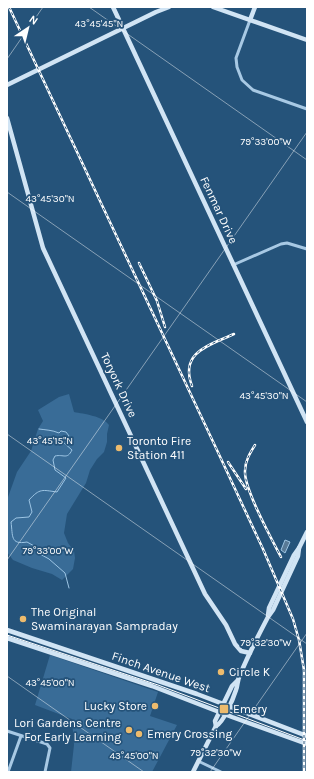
<svg xmlns="http://www.w3.org/2000/svg" width="314" height="779" font-family="Karla,sans-serif">
<style>
.green{fill:#396c97}
.water{fill:#597a96;stroke:#9dc5e4}
.lines{fill:none;stroke-linecap:round;stroke-linejoin:round}
.stream{stroke:#9dc5e4;stroke-width:1}
.street{stroke:#a8c9e4;stroke-width:3}
.secondary{stroke:#d1e4f4;stroke-width:4.5}
.tram{stroke:#fff;stroke-width:1}
.rail-casing{stroke:#fff;stroke-width:2.5}
.rail{stroke:#25537a;stroke-width:1;stroke-dasharray:3;stroke-linecap:butt}
.ticks{fill:none;stroke:#fff;stroke-width:1;stroke-opacity:0.45}
.poi-dot{fill:#edbb6d;stroke:#25537a;stroke-width:1.5}
.labels{text-anchor:middle;dominant-baseline:central;stroke-width:3.5;stroke-linejoin:round;paint-order:stroke}
.street-label{font-size:12px;fill:#fff;stroke:#25537a}
.poi-label{font-size:12px;fill:#fff;stroke:#25537a;text-anchor:start}
.ticks-label{font-size:10px;text-anchor:middle;fill:#fff;stroke:#25537a;stroke-width:3.5;stroke-linejoin:round;paint-order:stroke}
</style>
<rect width="100%" height="100%" fill="#25537a"/>
<g class="green">
<path d="M69 394 74 412C84 414 103 416 109 425L107 434V442L104 452 97 459 90 470 86 483 67 514 64 533 68 543 74 551 75 558 73 569 62 580 52 574 32 568 13 560 7 552V500L17 472 31 451 38 429 43 421 38 410 59 397Z"/>
<path d="M50 655 158 692 150 716 177 725 152 772H71L74 745 72 719 35 705Z"/>
</g>
<path class="water" d="M285 540 290 542 285 553 281 550Z"/>
<g class="lines">
<path class="stream" d="M39 429C46 430 52 430 59 433L61 431 66 432 69 436 63 442 72 450C67 460 64 454 55 456L53 460 55 470 66 478 57 492C42 490 40 488 29 500L32 512 29 517 16 518 11 522C13 536 10 545 27 542L36 547 40 554 49 559 65 573 69 588"/>
<g class="street">
<path d="M250 20 236 58 237 67 242 80 253 90 307 109"/>
<path d="M233 265 281 244 287 243 307 249"/>
<path d="M7 731 47 744 50 748 45 772"/>
<path d="M198 761 221 772"/>
<path d="M8 772 21 736"/>
</g>
<g class="secondary">
<path d="M113 7 307 422"/>
<path d="M213 7 307 40"/>
<path d="M250 20 255 7"/>
<path d="M7 85 156 12 169 7"/>
<path d="M7 118 43 248 205 594 226 625 235 644 241 651 250 653"/>
<path d="M268 615 269 608 294 555 299 548 307 532"/>
<path d="M7 630 197 694 307 736"/>
<path d="M7 638 152 686 232 717 307 744"/>
<path d="M216 726 215 721 232 686 237 681"/>
<path d="M193 772 216 726C224 722 233 699 236 690 238 685 237 680 240 675 248 655 258 636 268 617L273 610 298 556 299 548"/>
</g>
<path class="tram" d="M7 635 158 685 307 741"/>
<defs>
<g id="rail">
<path d="M9 7 216 448 263 549 293 619 299 640 304 670V772"/>
<path d="M139 263 157 301 165 327"/>
<path d="M192 386C179 352 210 345 234 334"/>
<path d="M255 445C250 453 245 461 245 471 244 489 271 538 281 557"/>
<path d="M228 462 246 489"/>
</g>
</defs>
<use href="#rail" class="rail-casing"/>
<use href="#rail" class="rail"/>
</g>
<path class="ticks" d="M89 7 307 160M7 59 43 7M7 192 307 402M7 434 307 644M7 560 307 132M7 676 144 772M210 772 307 633"/>
<g class="poi-dot">
<circle cx="119" cy="448" r="4"/>
<circle cx="23" cy="619" r="4"/>
<circle cx="221" cy="672" r="4"/>
<circle cx="155" cy="706" r="4"/>
<rect x="219" y="704" width="10" height="10" rx="2"/>
<circle cx="129" cy="730" r="4"/>
<circle cx="139" cy="734" r="4"/>
</g>
<g class="labels">
<g class="street-label">
<text transform="translate(219 210) rotate(65)">Fenmar Drive</text>
<text transform="translate(119 385) rotate(65)">Toryork Drive</text>
<text transform="translate(161 672) rotate(19)">Finch Avenue West</text>
</g>
<g class="poi-label">
<text x="127" y="441">Toronto Fire<tspan x="127" dy="14">Station 411</tspan></text>
<text x="31" y="612">The Original<tspan x="31" dy="14">Swaminarayan Sampraday</tspan></text>
<text x="229" y="672">Circle K</text>
<text x="147" y="706" text-anchor="end">Lucky Store</text>
<text x="233" y="709">Emery</text>
<text x="121" y="723" text-anchor="end">Lori Gardens Centre<tspan x="121" dy="14">For Early Learning</tspan></text>
<text x="147" y="734">Emery Crossing</text>
</g>
</g>
<g class="ticks-label">
<text x="99" y="27">43°45'45"N</text>
<text x="266" y="145">79°33'00"W</text>
<text x="50" y="202">43°45'30"N</text>
<text x="264" y="399">43°45'30"N</text>
<text x="50" y="444">43°45'15"N</text>
<text x="48" y="554">79°33'00"W</text>
<text x="266" y="646">79°32'30"W</text>
<text x="50" y="686">43°45'00"N</text>
<text x="216" y="756">79°32'30"W</text>
<text x="134" y="759">43°45'00"N</text>
</g>
<rect width="314" height="779" fill="none" stroke="#ffffff" stroke-width="16"/>
<g transform="translate(28 28) rotate(35)" stroke="#25537a" stroke-width="3" paint-order="stroke">
<path d="M0-3L7 15L0 10L-7 15Z" fill="#ffffff"/>
<text y="-6" font-size="11" font-weight="bold" text-anchor="middle" fill="#ffffff">N</text>
</g>
</svg>
